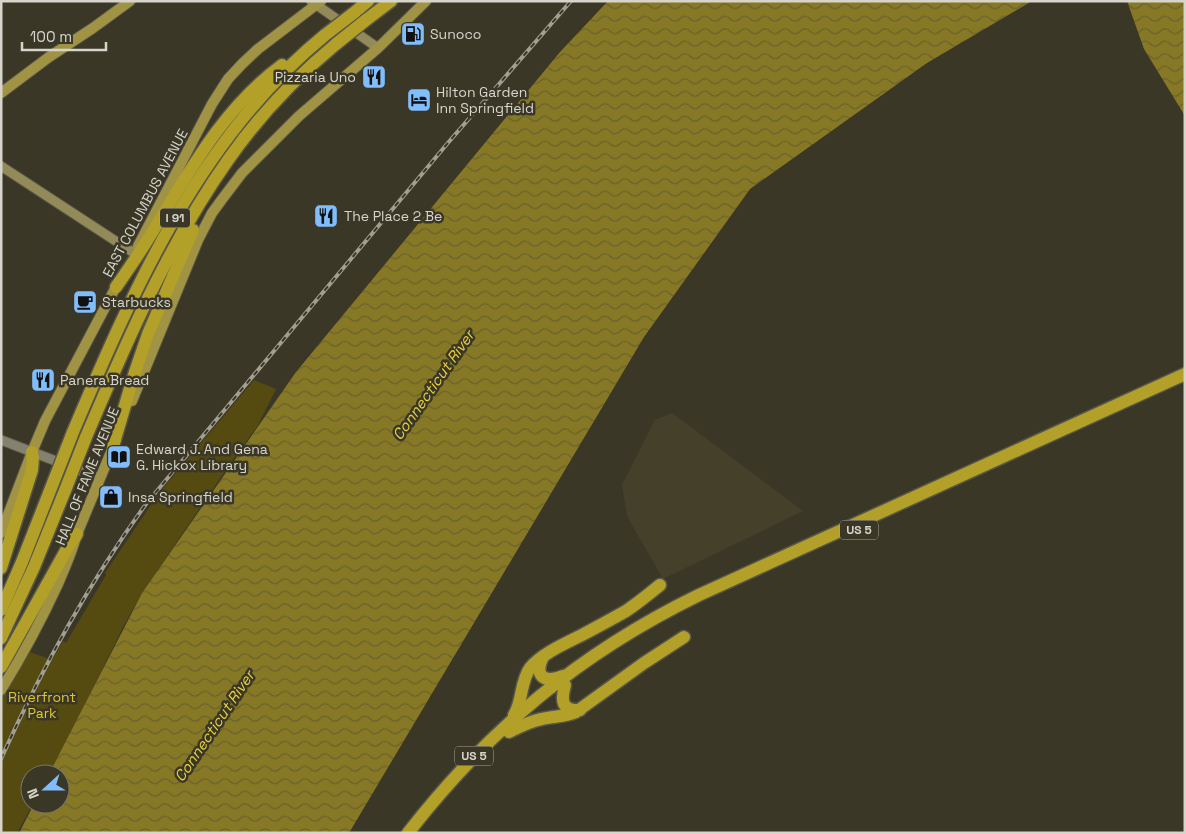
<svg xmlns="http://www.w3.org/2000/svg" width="1186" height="834" font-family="'Space Grotesk',sans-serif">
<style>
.built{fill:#444029}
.green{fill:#554b11}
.water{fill:url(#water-waves)}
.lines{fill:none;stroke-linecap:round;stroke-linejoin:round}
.tertiary-casing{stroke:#585647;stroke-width:11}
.secondary-casing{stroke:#585647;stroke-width:11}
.primary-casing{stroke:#585647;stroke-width:12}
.motorway-casing{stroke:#585647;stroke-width:15}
.tertiary{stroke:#84816e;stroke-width:9}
.secondary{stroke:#928a59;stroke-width:9}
.primary{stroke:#a09444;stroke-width:10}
.motorway{stroke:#b3a028;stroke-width:12}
.rail-casing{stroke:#a19f92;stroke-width:4}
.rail{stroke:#3a3727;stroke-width:2;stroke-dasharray:5.5;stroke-linecap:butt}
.motorway-bridge-casing{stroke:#585647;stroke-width:15;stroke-linecap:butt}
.motorway-bridge{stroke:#b3a028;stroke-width:12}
.labels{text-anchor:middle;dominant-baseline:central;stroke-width:5;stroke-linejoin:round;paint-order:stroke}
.shield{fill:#3a3727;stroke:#a8a69a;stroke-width:1}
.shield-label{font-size:12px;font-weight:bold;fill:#d7d5cb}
.poi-label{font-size:14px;fill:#d7d5cb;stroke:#3a3727;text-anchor:start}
.street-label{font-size:14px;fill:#d7d5cb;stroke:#3a3727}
.park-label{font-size:14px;fill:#ddc531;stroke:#3a3727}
.water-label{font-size:15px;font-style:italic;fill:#e9d141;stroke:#3a3727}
</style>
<defs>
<pattern id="water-waves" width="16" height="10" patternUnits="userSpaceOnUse" patternTransform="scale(1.25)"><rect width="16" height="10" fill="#867825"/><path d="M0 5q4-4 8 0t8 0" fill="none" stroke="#6a622f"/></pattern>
</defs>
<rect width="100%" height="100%" fill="#3a3727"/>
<path class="built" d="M672 413 803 511 663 579 627 516 622 485 655 420Z"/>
<path class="green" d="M254 380 276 389 257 427 232 461 142 593 123 627 81 713 49 774H30V804H33L17 833H1V698L30 652 52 660 63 641 66 643 106 575 105 573 159 493Z"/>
<g class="water">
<path d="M608 1H1032L927 63 750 189 644 337 349 833H19L34 804H60V774H49L142 593 296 372 560 52Z"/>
<path d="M1127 1H1185V116L1144 49Z"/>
</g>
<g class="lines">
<defs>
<path id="tertiary" d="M1 440 100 478"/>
<g id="secondary">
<path d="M311 1 378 48"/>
<path d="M1 166 134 253"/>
</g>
<g id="primary">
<path d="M1 93 49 57 93 28 130 1"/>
<path d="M138 246 212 104 228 79 242 64 258 49 321 1"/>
<path d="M132 401 198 240 212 213 223 198 242 173 299 116 378 48 426 1"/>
<path d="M1 533 32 452 45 421 119 281"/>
<path d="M1 690C22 656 41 621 58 584 65 568 72 552 77 534L116 440"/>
</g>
<g id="motorway">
<path d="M355 12 368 1"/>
<path d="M366 20 391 1"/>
<path d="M116 287C130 267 144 247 156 226 192 167 225 107 282 65"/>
<path d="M73 432C134 288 200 137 325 35"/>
<path d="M86 437C126 343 168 245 228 160 258 117 295 78 336 44"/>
<path d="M113 446 134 375 148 334 193 230"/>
<path d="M1 568 32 470 33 458 32 452"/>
<path d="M1 610 22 562 53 483"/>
<path d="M1 638 34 567 66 488"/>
<path d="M543 657C533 676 545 684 563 676"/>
<path d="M1 667 68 547 77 534"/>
<path d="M565 685C561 700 561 711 580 710"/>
<path d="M514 715C523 701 520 682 530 668 541 654 566 643 582 635 597 627 612 619 626 611 638 603 649 594 660 585"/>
<path d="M509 732C519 727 530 721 542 719 554 716 565 717 576 712L644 663 684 637"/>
<path d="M408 833C489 729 580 653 699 595L1185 374"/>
</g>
</defs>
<use href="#tertiary" class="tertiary-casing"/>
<use href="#secondary" class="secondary-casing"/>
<use href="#primary" class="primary-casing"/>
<use href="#motorway" class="motorway-casing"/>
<use href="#tertiary" class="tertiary"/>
<use href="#secondary" class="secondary"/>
<use href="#primary" class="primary"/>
<use href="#motorway" class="motorway"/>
<defs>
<path id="rail" d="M1 759C41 670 88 584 146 504L447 144 571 1"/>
</defs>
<use href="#rail" class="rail-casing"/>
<use href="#rail" class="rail"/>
<defs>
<g id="motorway-bridge">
<path d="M325 35 355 12"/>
<path d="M336 44 366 20"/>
<path d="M53 483 73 432"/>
<path d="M66 488 86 437"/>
</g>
</defs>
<use href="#motorway-bridge" class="motorway-bridge-casing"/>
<use href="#motorway-bridge" class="motorway-bridge"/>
</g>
<defs>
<symbol id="fuel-square" viewBox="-11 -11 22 22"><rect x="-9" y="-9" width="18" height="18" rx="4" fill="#80bdfa" stroke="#3a3727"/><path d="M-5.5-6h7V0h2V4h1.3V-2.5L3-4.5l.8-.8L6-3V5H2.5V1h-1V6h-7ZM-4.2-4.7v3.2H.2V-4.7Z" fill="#111"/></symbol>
<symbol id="restaurant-square" viewBox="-11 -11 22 22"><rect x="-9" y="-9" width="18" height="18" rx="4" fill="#80bdfa" stroke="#3a3727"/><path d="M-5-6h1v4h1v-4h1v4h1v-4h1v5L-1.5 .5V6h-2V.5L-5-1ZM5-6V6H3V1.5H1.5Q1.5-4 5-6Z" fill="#111"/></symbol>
<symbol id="hotel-square" viewBox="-11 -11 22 22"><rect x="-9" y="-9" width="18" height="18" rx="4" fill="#80bdfa" stroke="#3a3727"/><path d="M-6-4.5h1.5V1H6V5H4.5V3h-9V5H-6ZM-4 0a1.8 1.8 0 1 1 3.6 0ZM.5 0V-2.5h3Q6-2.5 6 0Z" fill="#111"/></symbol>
<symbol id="cafe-square" viewBox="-11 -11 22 22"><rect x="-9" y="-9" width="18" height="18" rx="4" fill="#80bdfa" stroke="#3a3727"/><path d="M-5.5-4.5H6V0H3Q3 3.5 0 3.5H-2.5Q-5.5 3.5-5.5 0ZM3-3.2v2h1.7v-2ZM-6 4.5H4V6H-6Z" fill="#111"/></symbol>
<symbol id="library-square" viewBox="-11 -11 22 22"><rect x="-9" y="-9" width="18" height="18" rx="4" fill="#80bdfa" stroke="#3a3727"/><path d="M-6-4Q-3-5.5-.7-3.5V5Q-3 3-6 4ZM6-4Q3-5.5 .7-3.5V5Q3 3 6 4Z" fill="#111"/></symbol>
<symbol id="shop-square" viewBox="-11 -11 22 22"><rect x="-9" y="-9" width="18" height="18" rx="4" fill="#80bdfa" stroke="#3a3727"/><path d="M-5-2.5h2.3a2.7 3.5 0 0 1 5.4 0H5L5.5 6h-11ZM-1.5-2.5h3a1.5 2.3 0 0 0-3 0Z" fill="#111"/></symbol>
</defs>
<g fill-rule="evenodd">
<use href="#fuel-square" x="399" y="20" width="28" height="28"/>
<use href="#restaurant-square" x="360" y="63" width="28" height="28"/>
<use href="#hotel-square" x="405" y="86" width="28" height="28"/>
<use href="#restaurant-square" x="312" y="202" width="28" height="28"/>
<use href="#cafe-square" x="71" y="288" width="28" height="28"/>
<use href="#restaurant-square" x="29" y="366" width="28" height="28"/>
<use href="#library-square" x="105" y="443" width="28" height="28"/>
<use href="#shop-square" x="97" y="483" width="28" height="28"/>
</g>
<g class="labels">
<g class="shield">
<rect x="160" y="208.5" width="30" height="19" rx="4"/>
<rect x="840" y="520.5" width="38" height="19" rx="4"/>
<rect x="455" y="746.5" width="38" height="19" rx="4"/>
</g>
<g class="shield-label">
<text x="175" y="218">I 91</text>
<text x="859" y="530">US 5</text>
<text x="474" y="756">US 5</text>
</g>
<g class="poi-label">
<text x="430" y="34">Sunoco</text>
<text x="356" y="77" text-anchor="end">Pizzaria Uno</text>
<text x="436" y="92">Hilton Garden<tspan x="436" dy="16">Inn Springfield</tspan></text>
<text x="344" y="216">The Place 2 Be</text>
<text x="102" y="302">Starbucks</text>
<text x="60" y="380">Panera Bread</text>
<text x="136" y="449">Edward J. And Gena<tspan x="136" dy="16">G. Hickox Library</tspan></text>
<text x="128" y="497">Insa Springfield</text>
</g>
<g class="street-label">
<text transform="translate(145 203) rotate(-62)">EAST COLUMBUS AVENUE</text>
<text transform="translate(87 476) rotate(-68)">HALL OF FAME AVENUE</text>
</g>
<g class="park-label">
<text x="42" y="697">Riverfront<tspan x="42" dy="16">Park</tspan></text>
</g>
<g class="water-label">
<text transform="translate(433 385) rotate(-55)">Connecticut River</text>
<text transform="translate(214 726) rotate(-56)">Connecticut River</text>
</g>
</g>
<rect width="1186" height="834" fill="none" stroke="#d7d5cb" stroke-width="5"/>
<g transform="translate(45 789) rotate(249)"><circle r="24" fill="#3a3727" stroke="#797669"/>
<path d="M0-4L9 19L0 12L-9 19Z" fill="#80bdfa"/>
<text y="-8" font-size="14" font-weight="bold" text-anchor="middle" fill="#d7d5cb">N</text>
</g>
<path d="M22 42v8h84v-8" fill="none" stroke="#d7d5cb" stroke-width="2.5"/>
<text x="30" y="42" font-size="15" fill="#d7d5cb" stroke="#3a3727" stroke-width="4" paint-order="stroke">100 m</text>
</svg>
